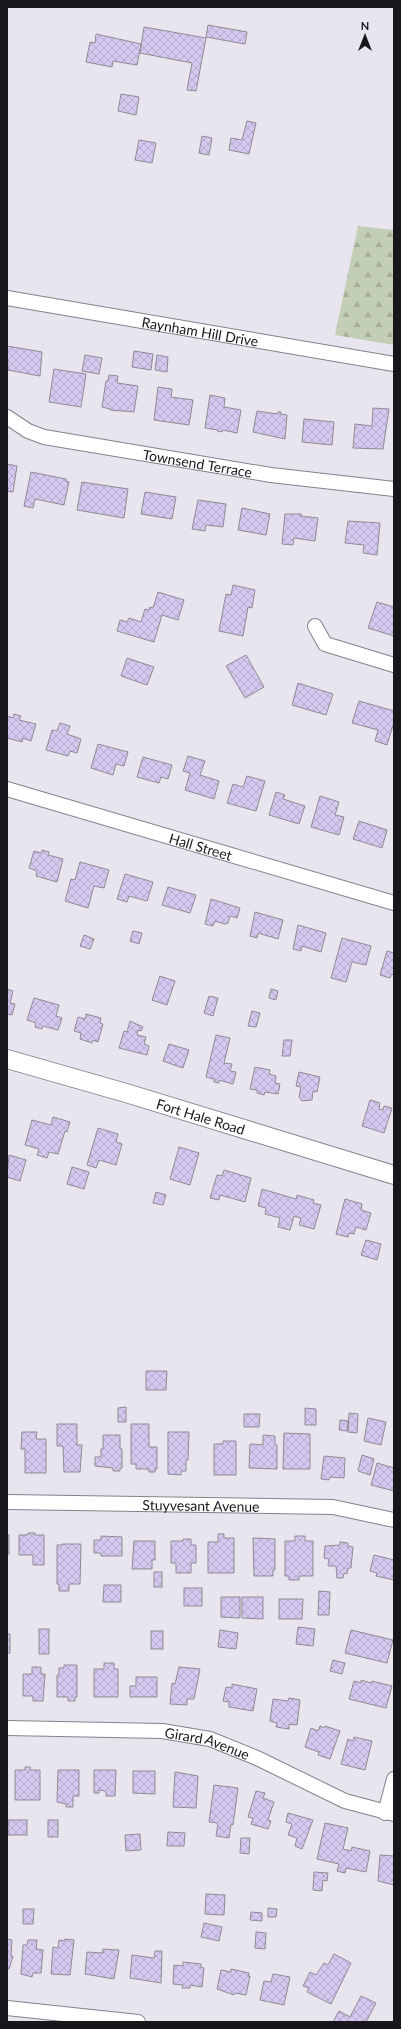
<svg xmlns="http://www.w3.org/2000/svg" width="401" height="2029" font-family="Lato,sans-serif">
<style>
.forest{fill:url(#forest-firs)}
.building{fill:url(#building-cross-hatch);stroke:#8d8b94}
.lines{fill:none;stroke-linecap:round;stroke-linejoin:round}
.minor-casing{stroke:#85818b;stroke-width:16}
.tertiary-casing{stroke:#85818b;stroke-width:20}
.minor{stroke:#fff;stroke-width:14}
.tertiary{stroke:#fff;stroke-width:18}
.labels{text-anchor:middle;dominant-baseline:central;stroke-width:3.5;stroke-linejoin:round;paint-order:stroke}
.street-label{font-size:14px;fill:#18161a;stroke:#e9e5ef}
</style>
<defs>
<pattern id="forest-firs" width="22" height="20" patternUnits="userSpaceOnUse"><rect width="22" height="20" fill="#c2ceb6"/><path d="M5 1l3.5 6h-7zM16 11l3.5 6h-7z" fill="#a6b09c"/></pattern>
<pattern id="building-cross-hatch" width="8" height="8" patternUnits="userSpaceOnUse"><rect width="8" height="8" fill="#d4c8ef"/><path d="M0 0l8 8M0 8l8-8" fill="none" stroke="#b5abcc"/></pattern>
</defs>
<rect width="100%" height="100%" fill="#e9e5ef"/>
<path class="forest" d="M358 226 394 230V345L335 335Z"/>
<g class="building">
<path d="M208 25 247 32 245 44 206 37Z"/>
<path d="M144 27 206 38 196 91 187 90 192 63 140 53Z"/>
<path d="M96 34 141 44 137 65 113 61 112 67 86 62 90 42 95 43Z"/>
<path d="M121 94 139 97 136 115 118 111Z"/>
<path d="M247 121 256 123 249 154 229 150 231 138 242 140Z"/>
<path d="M202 136 212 138 209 155 199 153Z"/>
<path d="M139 140 156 143 152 163 135 160Z"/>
<path d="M7 346 42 352 40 376 8 370Z"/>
<path d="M134 351 153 354 151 370 132 367Z"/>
<path d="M85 355 102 358 99 374 82 371Z"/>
<path d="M157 355 168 357 167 372 155 370Z"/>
<path d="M54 369 86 374 81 407 49 402Z"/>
<path d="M109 375 118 376 117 383 138 386 134 412 110 410V409L102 407 106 381H108Z"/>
<path d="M158 387 172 389 171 397 193 400 189 425 154 420Z"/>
<path d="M210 395 225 398 224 407 241 410 237 433 223 430 222 432 217 431 218 430 205 428Z"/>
<path d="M373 408 389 409 383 449 353 448 355 424 372 426Z"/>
<path d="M257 411 277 414 278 412H281L280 414 287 415 285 439 253 432Z"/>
<path d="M304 419 334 422 332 445 302 442Z"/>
<path d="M7 464 17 466 13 492 7 491Z"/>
<path d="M31 472 66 479V481L69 482 64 505 35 499 33 508 24 506Z"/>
<path d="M82 482 128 489 124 518 77 510Z"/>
<path d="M145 492 176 497 172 519 141 514Z"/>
<path d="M198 500 226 504 223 527 206 525 205 531 192 529Z"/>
<path d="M242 508 270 514 266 535 238 530Z"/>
<path d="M285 514H301V516L318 518 315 541 294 538 293 545 282 544Z"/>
<path d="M348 521 380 523 377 555 363 553 364 545 345 543Z"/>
<path d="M233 585 255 590 252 608 248 607 243 636 219 631 226 594 231 595Z"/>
<path d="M158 592 184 600 178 620 162 615 154 642 117 631 120 620 127 622 129 618 141 622 145 609 149 610 150 607 153 608Z"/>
<path d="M377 602 394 607V636L368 628Z"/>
<path d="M246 655 264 687 245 698 226 666Z"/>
<path d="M127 658 154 667 147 685 121 676Z"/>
<path d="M298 683 333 694 326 715 292 705Z"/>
<path d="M359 701 394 711V722L387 745 375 741 378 730 352 723Z"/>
<path d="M14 714 21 716 19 720 36 724 31 741 23 738 22 742 7 738V716L13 718Z"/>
<path d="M60 723 70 726 67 734 81 739 77 753 70 751 68 756 46 750 52 730 57 731Z"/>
<path d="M98 744 128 752 124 766 116 764 113 775 91 768Z"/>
<path d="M188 756 205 761 200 775 219 781 214 799 185 790 190 773 183 771Z"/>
<path d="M143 757 172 765 168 779 161 777 159 783 137 777Z"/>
<path d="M247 776 265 781 256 811 227 803 233 784 243 787Z"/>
<path d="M276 792 285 795 283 799 305 806 299 824 269 815Z"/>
<path d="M320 796 339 802 335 815 344 817 339 835 311 827Z"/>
<path d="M359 821 387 830 382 848 353 839Z"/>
<path d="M42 850 49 852 48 855 63 859 57 882 36 876 37 871 29 868 34 851 41 853Z"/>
<path d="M80 862 109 870 104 888 94 886 88 908 65 901 71 879 75 880Z"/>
<path d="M125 874 153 882 147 901 129 896 127 902 117 899Z"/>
<path d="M168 887 196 895 190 913 162 905Z"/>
<path d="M211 899 240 908 237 918 230 916 228 923 225 924 215 921 213 926 205 924Z"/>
<path d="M255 912 283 920 278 939 258 933 257 938 250 936Z"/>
<path d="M298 925 326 933 321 952 302 946 301 951 293 949Z"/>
<path d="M133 931 142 933 139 944 130 941Z"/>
<path d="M84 935 94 939 90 949 80 946Z"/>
<path d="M342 938 371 946 366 965 352 962 346 982 331 978Z"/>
<path d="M387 951 394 953V975L391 974 390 978 380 975Z"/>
<path d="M160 976 175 981 167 1005 152 1000Z"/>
<path d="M7 989 13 991 10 1003 15 1004 12 1015 7 1014Z"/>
<path d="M271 989 278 991 276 1000 269 998Z"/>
<path d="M209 996 218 998 213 1016 204 1013Z"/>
<path d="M34 998 59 1005 56 1016 62 1018 58 1030 43 1026 42 1029 35 1027 36 1023 27 1020Z"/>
<path d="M252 1011 260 1013 256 1027 248 1026Z"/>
<path d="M86 1014 101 1018 100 1023 103 1024 98 1042 93 1040 92 1043 80 1039 81 1033 74 1031 78 1017 85 1019Z"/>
<path d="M130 1021 143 1027 141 1031 138 1030 137 1035 146 1037 144 1044 149 1046 147 1055 119 1048 124 1031 127 1032Z"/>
<path d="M216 1035 230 1038 224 1063 232 1064 230 1071 236 1072 233 1084 219 1080V1083L214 1082V1079L206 1077Z"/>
<path d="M284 1040H292L290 1056H282Z"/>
<path d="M169 1044 189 1050 183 1068 163 1061Z"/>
<path d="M255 1067 270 1070 269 1074 276 1076 275 1083 280 1084 278 1094 265 1092 264 1095 257 1093V1090L250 1089Z"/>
<path d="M299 1072 320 1077 317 1092 313 1091 312 1100 302 1101 299 1097 301 1087 296 1086Z"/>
<path d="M370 1100 380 1103 379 1109 383 1110 384 1106 392 1108 384 1133 362 1126Z"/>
<path d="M53 1117 70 1122 67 1132 65 1131 58 1154 49 1152 47 1158 37 1155 39 1149 25 1145 32 1120 51 1125Z"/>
<path d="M98 1128 118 1134 116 1142 122 1144 116 1165 99 1160 96 1168 87 1165Z"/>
<path d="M179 1147 199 1153 190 1185 170 1179Z"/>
<path d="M9 1155 26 1160 20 1181 7 1177Z"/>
<path d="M72 1167 89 1172 84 1189 67 1184Z"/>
<path d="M224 1170 251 1178 245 1202 220 1195 219 1200 210 1198 217 1175 222 1176Z"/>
<path d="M262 1189 296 1199 297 1195 314 1200 313 1203 321 1205 314 1229 299 1225 301 1218 294 1216 290 1230 278 1227 280 1218 265 1214 266 1208 258 1206Z"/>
<path d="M156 1192 166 1195 163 1205 153 1203Z"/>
<path d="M345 1199 362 1204 361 1210 371 1213 366 1230 356 1227 354 1234 349 1233 348 1237 336 1234Z"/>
<path d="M366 1240 381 1244 377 1260 361 1255Z"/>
<path d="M146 1371H167L166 1390H146Z"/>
<path d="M126 1407V1422H118V1408Z"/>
<path d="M305 1408 316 1409V1425H305Z"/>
<path d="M349 1413 358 1414 357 1433 348 1432Z"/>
<path d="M244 1414H260L259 1427H244Z"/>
<path d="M368 1418 386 1422 381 1445 364 1441Z"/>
<path d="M340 1420 348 1421 347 1431 339 1430Z"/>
<path d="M57 1424H77V1445H82L80 1472H64L63 1446H57Z"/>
<path d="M131 1424H149V1447H157V1469H155V1472H149V1469H136V1464H131Z"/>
<path d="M22 1432H37L36 1439H46V1473H25V1449H21Z"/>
<path d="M168 1432H189L188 1460H186V1471H181V1475L168 1474Z"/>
<path d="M284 1433 310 1434V1469H283Z"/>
<path d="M103 1435H120V1449H122V1468H120V1471H113V1468L95 1466V1457H101V1449H103Z"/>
<path d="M263 1435 275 1436V1445H277V1469L249 1468 250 1444 263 1445Z"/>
<path d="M223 1441H236V1475H214V1444H223Z"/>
<path d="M362 1455 374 1459 370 1475 358 1471Z"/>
<path d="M324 1456 345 1458 344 1478 330 1477 329 1480 321 1479Z"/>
<path d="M377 1463 394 1468V1491L371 1485Z"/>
<path d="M28 1533H35V1535H44V1565H33V1555H19V1535H28Z"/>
<path d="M218 1534H224V1538H234V1573H208V1542H218Z"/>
<rect x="7" y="1535" width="2" height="19"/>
<path d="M101 1536 122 1537V1556H101V1553H94V1540H101Z"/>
<path d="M295 1536H305V1541H313V1576H299V1580H289V1576H285V1541H295Z"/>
<path d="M253 1538 275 1539V1570H273V1576H254Z"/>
<path d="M183 1539H191V1545H196V1563H191V1573H176V1563H171V1541H183Z"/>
<path d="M134 1541H155V1560H152V1569H132Z"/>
<path d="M340 1542 348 1543V1546L353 1547 351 1568H348L347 1574 344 1573 343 1578H337L336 1566H328L329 1559 324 1558 325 1546 340 1545Z"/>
<path d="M62 1544H81L80 1584H69V1591H59V1584H57V1545H62Z"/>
<path d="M374 1555 394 1560V1580L376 1576 377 1573 370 1571Z"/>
<rect x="154" y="1572" width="8" height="15"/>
<path d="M104 1585H121V1602H103Z"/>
<rect x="184" y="1588" width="18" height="18"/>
<path d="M319 1591 330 1592 329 1615H318Z"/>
<path d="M221 1597H240V1618L221 1617Z"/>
<path d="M242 1597H263V1619L242 1618Z"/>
<path d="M279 1599H303L302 1619H279Z"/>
<path d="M298 1627 315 1629 313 1646 296 1644Z"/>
<rect x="39" y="1629" width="10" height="25"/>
<path d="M220 1630 238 1633 236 1649 218 1647Z"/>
<path d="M351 1630 393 1640 387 1663 345 1653Z"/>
<rect x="151" y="1631" width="12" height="18"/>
<rect x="7" y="1634" width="3" height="19"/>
<path d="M333 1660 345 1663 342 1674 330 1671Z"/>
<path d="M104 1663H114V1669H118V1697H94V1669H104Z"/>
<path d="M64 1665H77V1697H75V1701H68V1697H57V1675H59V1668H64Z"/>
<path d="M32 1667H41V1674H45L43 1701H33V1696H23V1674H32Z"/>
<path d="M179 1667 200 1669 194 1699H187V1705L170 1704 172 1683 175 1684Z"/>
<path d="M136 1677H157V1697H130V1686H136Z"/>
<path d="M361 1680 371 1683 372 1681 392 1686 386 1708 349 1699 354 1681 361 1683Z"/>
<path d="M232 1684 257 1689 253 1711 229 1707V1702L223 1701 226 1687 232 1688Z"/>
<path d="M289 1698 300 1700 297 1725 289 1724V1729L276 1727 277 1723 270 1721 273 1699 288 1701Z"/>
<path d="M320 1726 324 1728 325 1726 340 1731 330 1759 318 1755 319 1752 305 1747 311 1728 318 1731Z"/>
<path d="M354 1737 372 1741 365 1770 341 1764 348 1739 353 1741Z"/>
<path d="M25 1767H30V1770H40V1800H15V1770H25Z"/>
<path d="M58 1770H79V1796H73V1807H66V1804L57 1802Z"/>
<path d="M94 1770H116L115 1796H106V1791L99 1790V1793H94Z"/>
<path d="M133 1771H155V1794L133 1793Z"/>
<path d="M175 1772 198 1776 196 1808 173 1807Z"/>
<path d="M214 1785 238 1788 233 1825 231 1824 229 1838 216 1836 218 1823 209 1822Z"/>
<path d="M256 1791 265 1793 263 1798 274 1802 268 1820 271 1821 268 1829 251 1824 253 1818 248 1817Z"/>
<path d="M288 1813 313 1820 302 1849 295 1846 297 1838 288 1835 292 1824 286 1822Z"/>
<rect x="8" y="1820" width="19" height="15"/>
<rect x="48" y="1820" width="10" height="17"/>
<path d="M325 1823 348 1828 343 1849 351 1851 352 1847 370 1851 366 1872 346 1868 345 1873 337 1871 339 1864 317 1859Z"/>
<path d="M168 1832 185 1833 184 1846H167Z"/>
<path d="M140 1834 141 1850 126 1851 125 1835Z"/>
<path d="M241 1838H250L249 1854 240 1853Z"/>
<path d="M380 1855 394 1856V1885L378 1881Z"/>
<path d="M314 1872 328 1873 327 1881 323 1880 322 1891 313 1890Z"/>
<path d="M206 1894 225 1895 224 1915 205 1914Z"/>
<path d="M268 1908 277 1909 276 1917H268Z"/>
<path d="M23 1909H34L33 1924H23Z"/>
<path d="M251 1912 262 1913V1921L250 1920Z"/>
<path d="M204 1923 222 1927 219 1941 201 1937Z"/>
<path d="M256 1932 266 1933 265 1949 255 1948Z"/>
<path d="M7 1939 12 1940 11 1956H13L9 1969H7Z"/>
<path d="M65 1939 74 1940 70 1975 51 1974 53 1947 58 1948 59 1940 65 1941Z"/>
<path d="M28 1940H37L36 1949 43 1950 41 1973H33L32 1977 21 1974 23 1945H27Z"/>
<path d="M103 1949 119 1950 114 1979 85 1974 87 1952 103 1953Z"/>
<path d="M155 1951H162L161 1983 130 1978 132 1955 154 1958Z"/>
<path d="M334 1954 351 1963 331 2004 307 1992 309 1988 303 1986 310 1972 316 1975 324 1963 328 1965Z"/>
<path d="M183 1962 201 1964V1967L204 1968 202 1987 190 1985V1988H182L183 1985 173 1984 174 1965 183 1966Z"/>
<path d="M231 1969 249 1973 248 1976H250L246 1995 235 1993 234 1995 217 1989 221 1970 231 1972Z"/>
<path d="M273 1974 290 1977 284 2005 260 2000 264 1981 271 1982Z"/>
<path d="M361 1996 376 2003 366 2022H333L339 2011 350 2017Z"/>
</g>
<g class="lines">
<defs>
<g id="minor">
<path id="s1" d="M7 298 394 364"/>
<path id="s2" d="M7 417 28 431 44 437 271 475 394 489"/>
<path d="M315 626 325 644 394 665"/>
<path id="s3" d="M7 789 394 903"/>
<path id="s4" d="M7 1502 333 1507 394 1520"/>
<path id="s5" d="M7 1728 162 1731 210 1739 257 1758 345 1801 394 1814"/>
<path d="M385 1813 394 1779"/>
<path d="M7 2008 138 2022"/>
</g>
<g id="tertiary">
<path id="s6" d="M7 1059 126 1093 394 1175"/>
</g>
</defs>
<use href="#minor" class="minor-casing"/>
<use href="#tertiary" class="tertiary-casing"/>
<use href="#minor" class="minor"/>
<use href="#tertiary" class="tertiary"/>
</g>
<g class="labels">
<g class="street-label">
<text stroke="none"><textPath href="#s1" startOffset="196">Raynham Hill Drive</textPath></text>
<text stroke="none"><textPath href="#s2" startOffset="198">Townsend Terrace</textPath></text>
<text stroke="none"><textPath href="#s3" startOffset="202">Hall Street</textPath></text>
<text stroke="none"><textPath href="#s6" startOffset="202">Fort Hale Road</textPath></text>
<text stroke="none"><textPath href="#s4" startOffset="194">Stuyvesant Avenue</textPath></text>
<text stroke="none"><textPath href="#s5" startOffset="202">Girard Avenue</textPath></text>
</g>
</g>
<rect width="401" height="2029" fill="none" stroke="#18161a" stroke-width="16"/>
<g transform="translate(365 36)" stroke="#e9e5ef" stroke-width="3" paint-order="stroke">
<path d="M0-3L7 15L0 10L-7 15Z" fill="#18161a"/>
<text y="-6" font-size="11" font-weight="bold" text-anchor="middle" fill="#18161a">N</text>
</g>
</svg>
